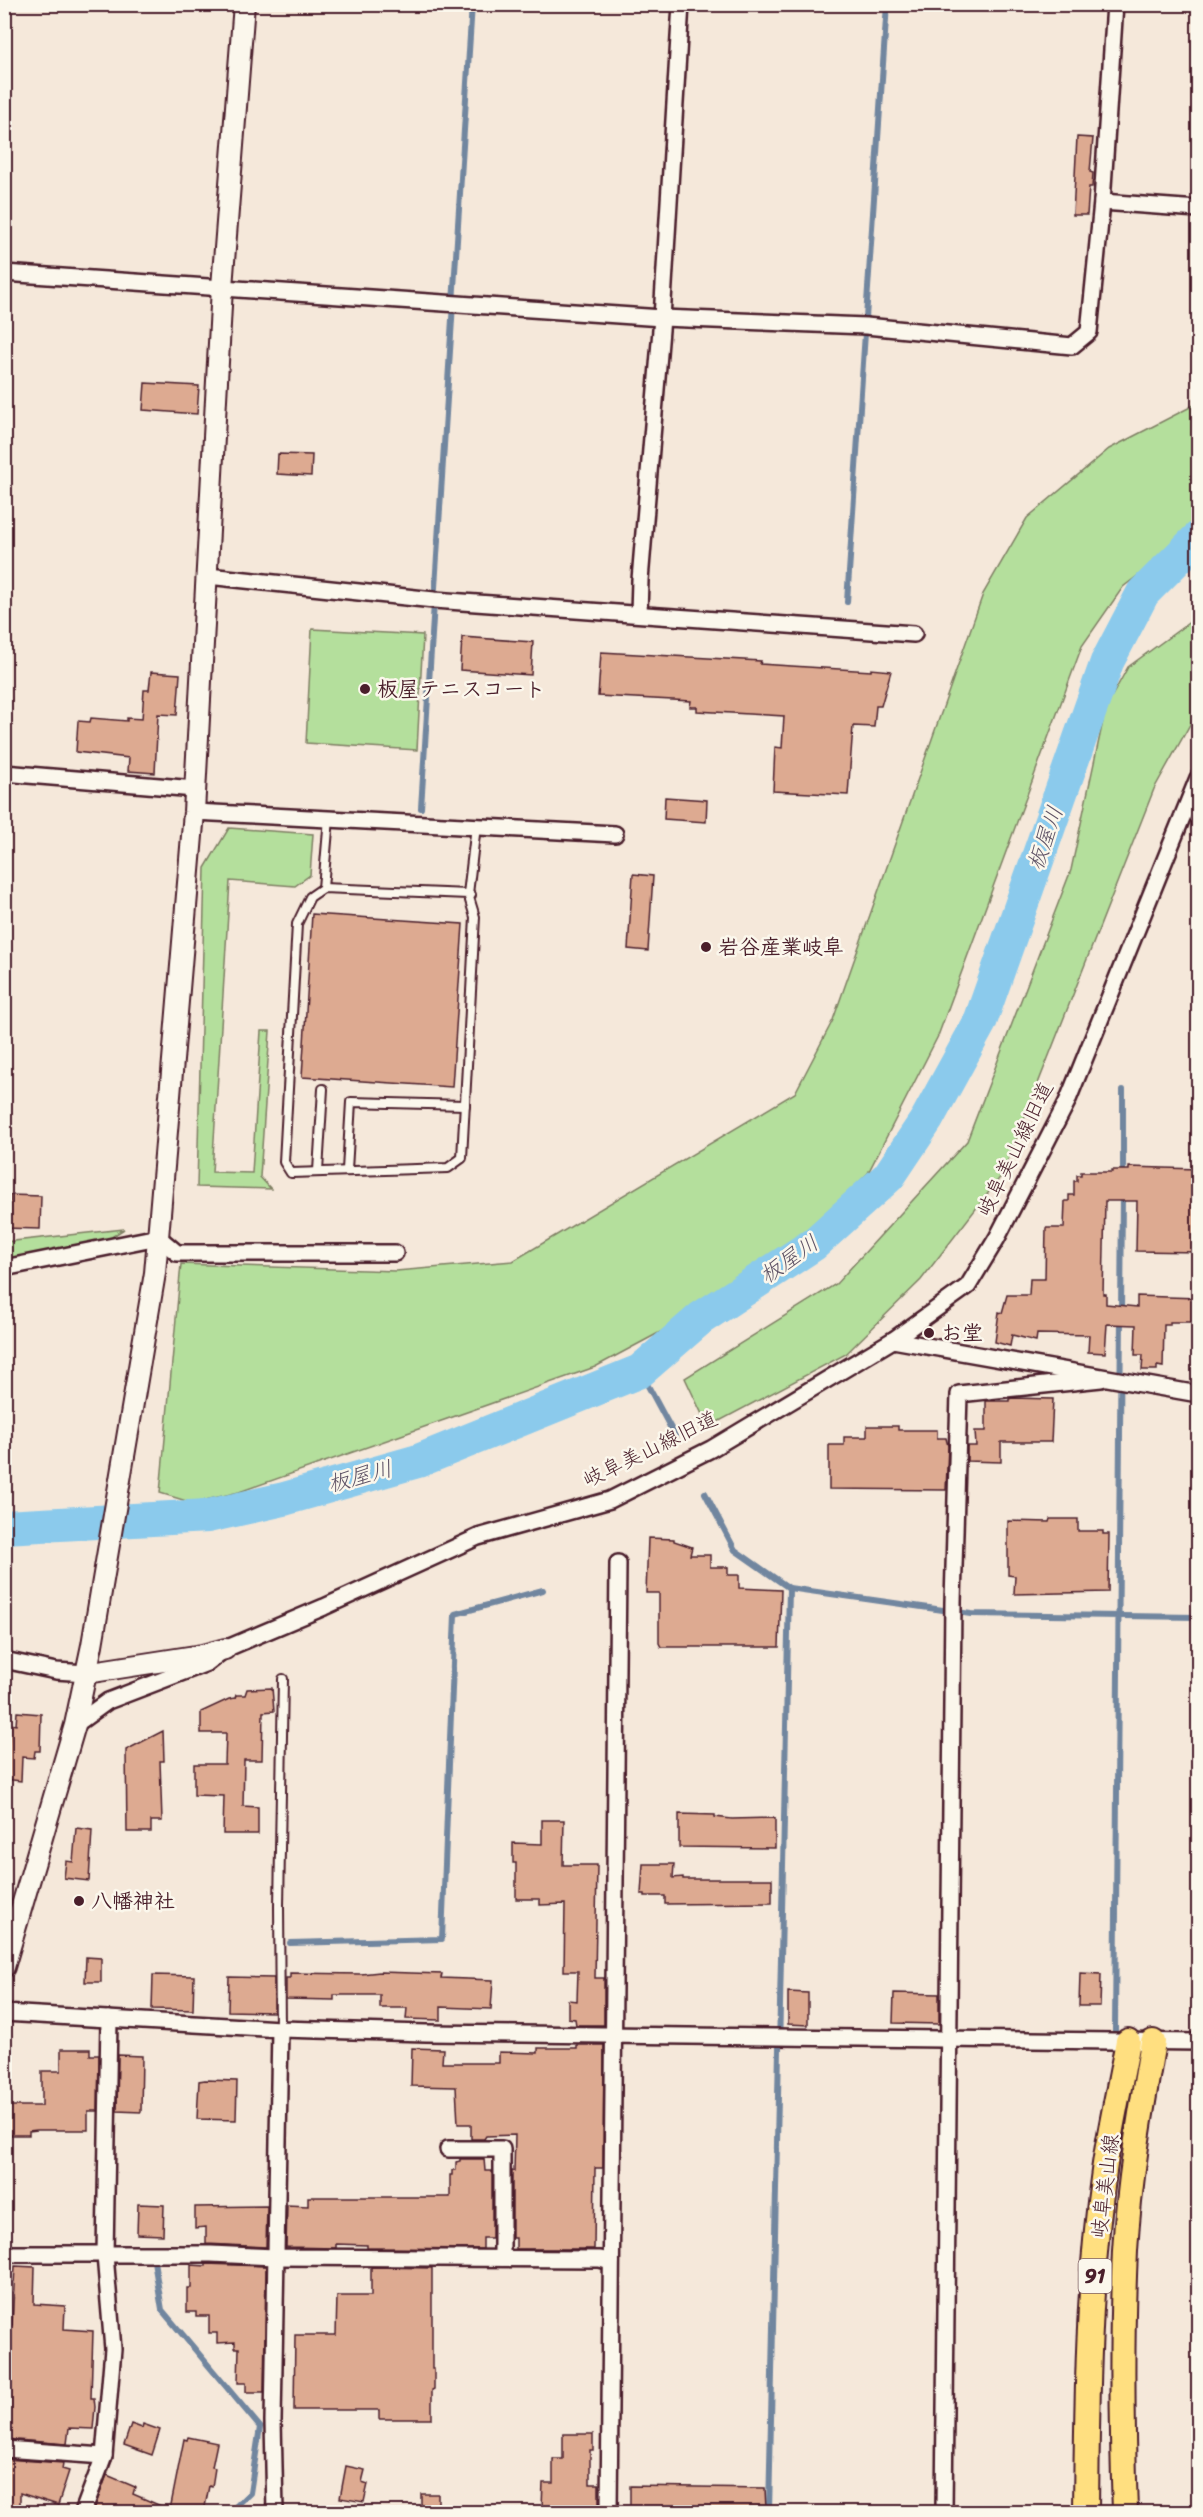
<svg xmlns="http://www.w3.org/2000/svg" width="1203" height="2517" font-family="Sriracha,'Klee One',sans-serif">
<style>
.green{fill:#b4df9c;stroke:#7f7f64;stroke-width:1.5}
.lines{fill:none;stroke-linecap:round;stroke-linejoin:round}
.stream{stroke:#71869f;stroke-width:6}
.river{stroke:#8bcaec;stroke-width:34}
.building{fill:#ddaa91;stroke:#4a1f2b;stroke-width:1.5}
.service-casing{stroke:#4a1f2b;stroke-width:12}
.minor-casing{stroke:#4a1f2b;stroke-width:20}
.tertiary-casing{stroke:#4a1f2b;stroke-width:24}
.primary-casing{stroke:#4a1f2b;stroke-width:28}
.service{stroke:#fbf7ec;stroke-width:8}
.minor{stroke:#fbf7ec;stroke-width:15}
.tertiary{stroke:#fbf7ec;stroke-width:20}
.primary{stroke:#ffdf80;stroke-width:24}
.poi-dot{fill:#4a1f2b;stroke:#fbf7ec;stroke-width:2}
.labels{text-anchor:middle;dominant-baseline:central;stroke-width:5;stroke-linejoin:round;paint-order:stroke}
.shield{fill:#fbf7ec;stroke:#7f6065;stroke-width:1.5}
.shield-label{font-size:20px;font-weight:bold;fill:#4a1f2b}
.poi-label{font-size:21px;font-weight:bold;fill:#4a1f2b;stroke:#fbf7ec;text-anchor:start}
.street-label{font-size:21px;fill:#4a1f2b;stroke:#fbf7ec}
.water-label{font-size:22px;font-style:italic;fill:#5e5265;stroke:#fbf7ec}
</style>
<rect width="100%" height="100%" fill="#f5e8da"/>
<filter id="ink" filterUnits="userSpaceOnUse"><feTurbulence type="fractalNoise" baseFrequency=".0167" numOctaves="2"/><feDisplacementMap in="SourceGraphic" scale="12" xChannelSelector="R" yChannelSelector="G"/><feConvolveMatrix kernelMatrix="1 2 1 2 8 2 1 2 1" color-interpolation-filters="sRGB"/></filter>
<g filter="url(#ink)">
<g class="green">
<path d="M1198 403V529L1123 587 1082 646 938 1036 868 1173 810 1231 666 1329 595 1367 239 1492 193 1503 160 1493 181 1264 396 1271 513 1261 795 1093 833 1020 983 594 1027 518 1109 449Z"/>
<path d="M1198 616V710L1154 789 1002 1175 921 1280 846 1354 708 1427 685 1378 836 1284 967 1141 1071 870 1106 707 1128 667Z"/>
<path d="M312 629 423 635 417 750 306 743Z"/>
<path d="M229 828 313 834 310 875 295 886 230 881 212 1172 252 1173 261 1031H270L260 1177 271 1189 197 1187 205 868Z"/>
<path d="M124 1229 101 1244 5 1260V1242Z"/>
</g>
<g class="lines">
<g class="stream">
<path d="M847 602 887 4"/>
<path d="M421 808 472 4"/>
<path d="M1123 1176V1090"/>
<path d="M640 1371 675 1436"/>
<path d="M705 1493 735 1550 789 1588 971 1614 1198 1617"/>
<path d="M290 1943 442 1939 455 1614 543 1590"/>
<path d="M1115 2031 1122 1195"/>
<path d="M153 2255 162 2310 260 2427 250 2493 230 2512"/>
<path d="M769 2512 789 1588"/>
</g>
<path class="river" d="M4 1527 208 1516 284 1499 418 1461 640 1371 701 1318 814 1244 889 1176 927 1119 980 1022 1107 662 1143 593 1198 538"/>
</g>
<g class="building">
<path d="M1077 137 1093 138 1090 172 1093 173 1092 187H1089L1087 215H1073Z"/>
<path d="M145 383 199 386 197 414 143 410Z"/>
<path d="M278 454 312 455 311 476 277 474Z"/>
<path d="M462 637 533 642 531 675 460 670Z"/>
<path d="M601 652 761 661 760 664 871 671V669L891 671 881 706H876L874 727 853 726 848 795 773 791 775 747 782 748 784 716 697 711V707H690L691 701 598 696Z"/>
<path d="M151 672 180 674 177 715 158 714 155 773 128 771 129 758 76 752 78 721 90 722 91 718 127 721V718L142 719 144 690H149Z"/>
<path d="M665 797 707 800 706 822 664 819Z"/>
<path d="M633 874 653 876 648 951 628 949Z"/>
<path d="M312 914 463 924 452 1087 302 1077Z"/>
<path d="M1129 1167 1198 1169V1252L1136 1251 1137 1201H1105L1103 1294H1106V1304L1137 1307V1296L1198 1298V1322H1170V1325H1164L1163 1367 1157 1366V1370H1142L1143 1355H1135L1136 1325 1107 1324 1105 1353 1088 1352 1089 1335 1037 1334 1036 1341 1012 1335 1010 1346 995 1342 999 1312 1002 1313 1007 1295H1029L1030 1279H1045L1046 1228H1064L1065 1201H1069V1195H1074V1181H1077V1175H1081V1172H1112V1170H1129Z"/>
<path d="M10 1195 41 1196 40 1229 4 1228V1202H10Z"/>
<path d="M1012 1398 1053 1399 1051 1442H1001V1462L967 1461V1446H976L975 1431H986V1401H1009V1399Z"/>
<path d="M867 1426H898V1430H937V1438H946L948 1446 946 1490 829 1489V1445H844V1437H867Z"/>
<path d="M1050 1519H1078V1531H1103V1534H1109L1108 1592 1014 1594 1015 1576 1008 1575V1521L1049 1522Z"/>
<path d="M648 1538 674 1539V1541L692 1547 690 1555H710V1567H728V1575H739V1588L781 1590 779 1647H661L659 1643V1593H646Z"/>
<path d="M272 1688 274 1711 263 1712 262 1760H244L243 1806 258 1807V1834H223L224 1796 194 1795V1764H225L226 1733H201V1712L229 1699 235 1698 236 1695H245L247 1689Z"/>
<path d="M17 1712 41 1714 40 1751H35L34 1758 22 1757 21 1781 4 1779V1759L7 1760 10 1724 16 1725Z"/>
<path d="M163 1731 164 1761H160L162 1821H151V1832H127L126 1750Z"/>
<path d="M679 1814 715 1815V1817L732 1819 775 1818V1848L679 1847Z"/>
<path d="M542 1820H564L563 1865H597L595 1978H604V2025H576L575 2019 568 2018V2000L577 2001 578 1971H564L565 1904 540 1905V1899H516V1863H513V1843L542 1844Z"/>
<path d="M76 1828 92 1830 89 1881 64 1878 66 1861 73 1862Z"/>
<path d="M643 1864H674L673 1878 683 1877V1879H772V1903L665 1904V1896H645V1894H641Z"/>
<path d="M86 1957 101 1958V1982H85Z"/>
<path d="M380 1972 442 1974 441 1978 493 1980 491 2009 441 2007V2020L406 2019 407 2008H380V1995H334V2000L286 1999V1978H290V1973L361 1974Z"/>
<path d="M1080 1973 1101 1974 1100 2006H1079Z"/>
<path d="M153 1975 194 1976 193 2010 152 2009Z"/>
<path d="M229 1977 274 1978V2012L228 2011Z"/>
<path d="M788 1992 808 1993V2025L788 2024Z"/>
<path d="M894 1993 939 1994V2024L893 2023Z"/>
<path d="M577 2045H604L603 2168H595L594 2249H516V2238H512V2171H514L515 2135 486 2136 484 2139H471V2124H458L456 2087 411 2086 412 2048 443 2049 442 2063H499V2052L538 2053V2048H577Z"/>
<path d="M61 2049H90V2055H99L98 2111H88V2130H37L29 2131V2135H4V2106H42V2071H61Z"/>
<path d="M118 2055 142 2056 141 2112 117 2111Z"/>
<path d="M205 2080 237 2081 236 2120 197 2119 199 2081Z"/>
<path d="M460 2159H484L485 2171H492V2238H483V2249L367 2248V2245L336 2244V2248L286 2247 287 2205 308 2206V2197H450V2175H452V2170H456V2162L460 2161Z"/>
<path d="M138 2204 164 2205 163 2235 137 2234Z"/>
<path d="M267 2206 266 2247 206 2244V2227L195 2228V2207Z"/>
<path d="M206 2264 266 2266 264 2392H246V2383H238L239 2348H235V2342L217 2343V2333H209V2316H196V2312H187V2288H191V2265L206 2266Z"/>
<path d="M15 2266 35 2267 34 2304 65 2306 64 2329 93 2331 91 2398H94L95 2407 93 2429 69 2428 67 2444 4 2439V2324L12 2325Z"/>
<path d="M371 2267 432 2268V2368H434V2389L432 2390V2419H379V2410H294L295 2335H336L337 2296H371Z"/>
<path d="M131 2424 142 2428 143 2424 160 2430 152 2455 124 2445Z"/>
<path d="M563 2434H593V2450H590V2484H599V2506L589 2505V2510L542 2507 543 2483H553V2459H563Z"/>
<path d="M188 2437 217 2443 212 2467 215 2468 212 2487 209 2486 204 2512H93L107 2475 135 2487 133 2494 170 2510 184 2439 187 2440Z"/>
<path d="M4 2459 63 2463 62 2469 69 2471 58 2505 20 2493V2505L4 2504Z"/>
<path d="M346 2466 365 2470 362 2482 368 2484 364 2502 340 2498Z"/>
<path d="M630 2486 765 2488 766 2509 658 2508V2512H630Z"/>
<path d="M421 2494H438V2511L421 2510Z"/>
</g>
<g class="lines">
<defs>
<g id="service">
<path d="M323 888 329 818"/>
<path d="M471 895 468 894 323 888 310 897 297 924 284 1162 291 1173 448 1168 462 1158 475 917 468 894 476 826"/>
<path d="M347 1170 351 1102 465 1105"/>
<path d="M318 1171 323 1089"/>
<path d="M280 2029 279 1906 283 1679"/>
</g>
<g id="minor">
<path d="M1102 202 1198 209"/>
<path d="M4 273 662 318 866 326 1072 346 1089 332 1102 202 1115 4"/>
<path d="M208 576 434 600 914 634"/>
<path d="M639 614 640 580 662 318 681 4"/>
<path d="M4 773 195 789"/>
<path d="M194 812 615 834"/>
<path d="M4 1268 158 1237 177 1253H395"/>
<path d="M893 1340 1198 1394"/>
<path d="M4 1660 56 1671 86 1673"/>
<path d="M75 1725 108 1701 207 1663 225 1649 324 1607 478 1537 610 1500 711 1449 893 1340 968 1286 997 1238 1067 1102 1198 778"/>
<path d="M4 2013 280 2029 426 2033 1198 2042"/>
<path d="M448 2149H502V2258"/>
<path d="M4 2254H211L275 2257 600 2259 611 2262"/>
<path d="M4 2449 104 2456"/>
<path d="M83 2512 104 2456 113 2349 105 2255 109 2019"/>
<path d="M275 2512 273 2421 280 2029"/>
<path d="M609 2512 618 1563"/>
<path d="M944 2512 953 1602 959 1394 1101 1379"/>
</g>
<g id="tertiary">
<path d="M86 1673 202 1655 225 1649"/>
<path d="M4 1967 75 1725 92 1645 155 1273 194 812 222 287 244 4"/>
</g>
<g id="primary">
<path d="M1086 2512C1087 2399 1088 2284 1104 2171 1110 2128 1120 2085 1128 2041"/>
<path d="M1125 2512C1122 2425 1121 2338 1125 2251 1129 2181 1141 2112 1153 2042"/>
</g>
</defs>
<use href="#service" class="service-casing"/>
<use href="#minor" class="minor-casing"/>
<use href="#tertiary" class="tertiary-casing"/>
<use href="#primary" class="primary-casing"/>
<use href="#service" class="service"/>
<use href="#minor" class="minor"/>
<use href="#tertiary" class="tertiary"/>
<use href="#primary" class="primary"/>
</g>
</g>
<g class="poi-dot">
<circle cx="365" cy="689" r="6"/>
<circle cx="706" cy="947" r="6"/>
<circle cx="929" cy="1333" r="6"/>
<circle cx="79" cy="1901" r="6"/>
</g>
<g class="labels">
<rect class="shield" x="1078.5" y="2259" width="33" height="34" rx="4.5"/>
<g class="shield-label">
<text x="1095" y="2276">91</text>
</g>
<g class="poi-label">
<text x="377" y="689">板屋テニスコート</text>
<text x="718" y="947">岩谷産業岐阜</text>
<text x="941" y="1333">お堂</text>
<text x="91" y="1901">八幡神社</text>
</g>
<g class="street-label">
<text transform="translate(1015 1149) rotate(-64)">岐阜美山線旧道</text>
<text transform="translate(650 1449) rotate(-26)">岐阜美山線旧道</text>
<text transform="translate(1105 2186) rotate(-83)">岐阜美山線</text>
</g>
<g class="water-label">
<text transform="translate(1045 838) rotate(-71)">板屋川</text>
<text transform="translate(789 1259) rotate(-35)">板屋川</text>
<text transform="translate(360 1476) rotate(-15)">板屋川</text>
</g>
</g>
<rect width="1203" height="2517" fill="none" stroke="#fbf7ec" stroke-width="24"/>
<rect x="12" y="12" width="1179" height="2493" fill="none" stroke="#4a1f2b" stroke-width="2" filter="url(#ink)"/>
</svg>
